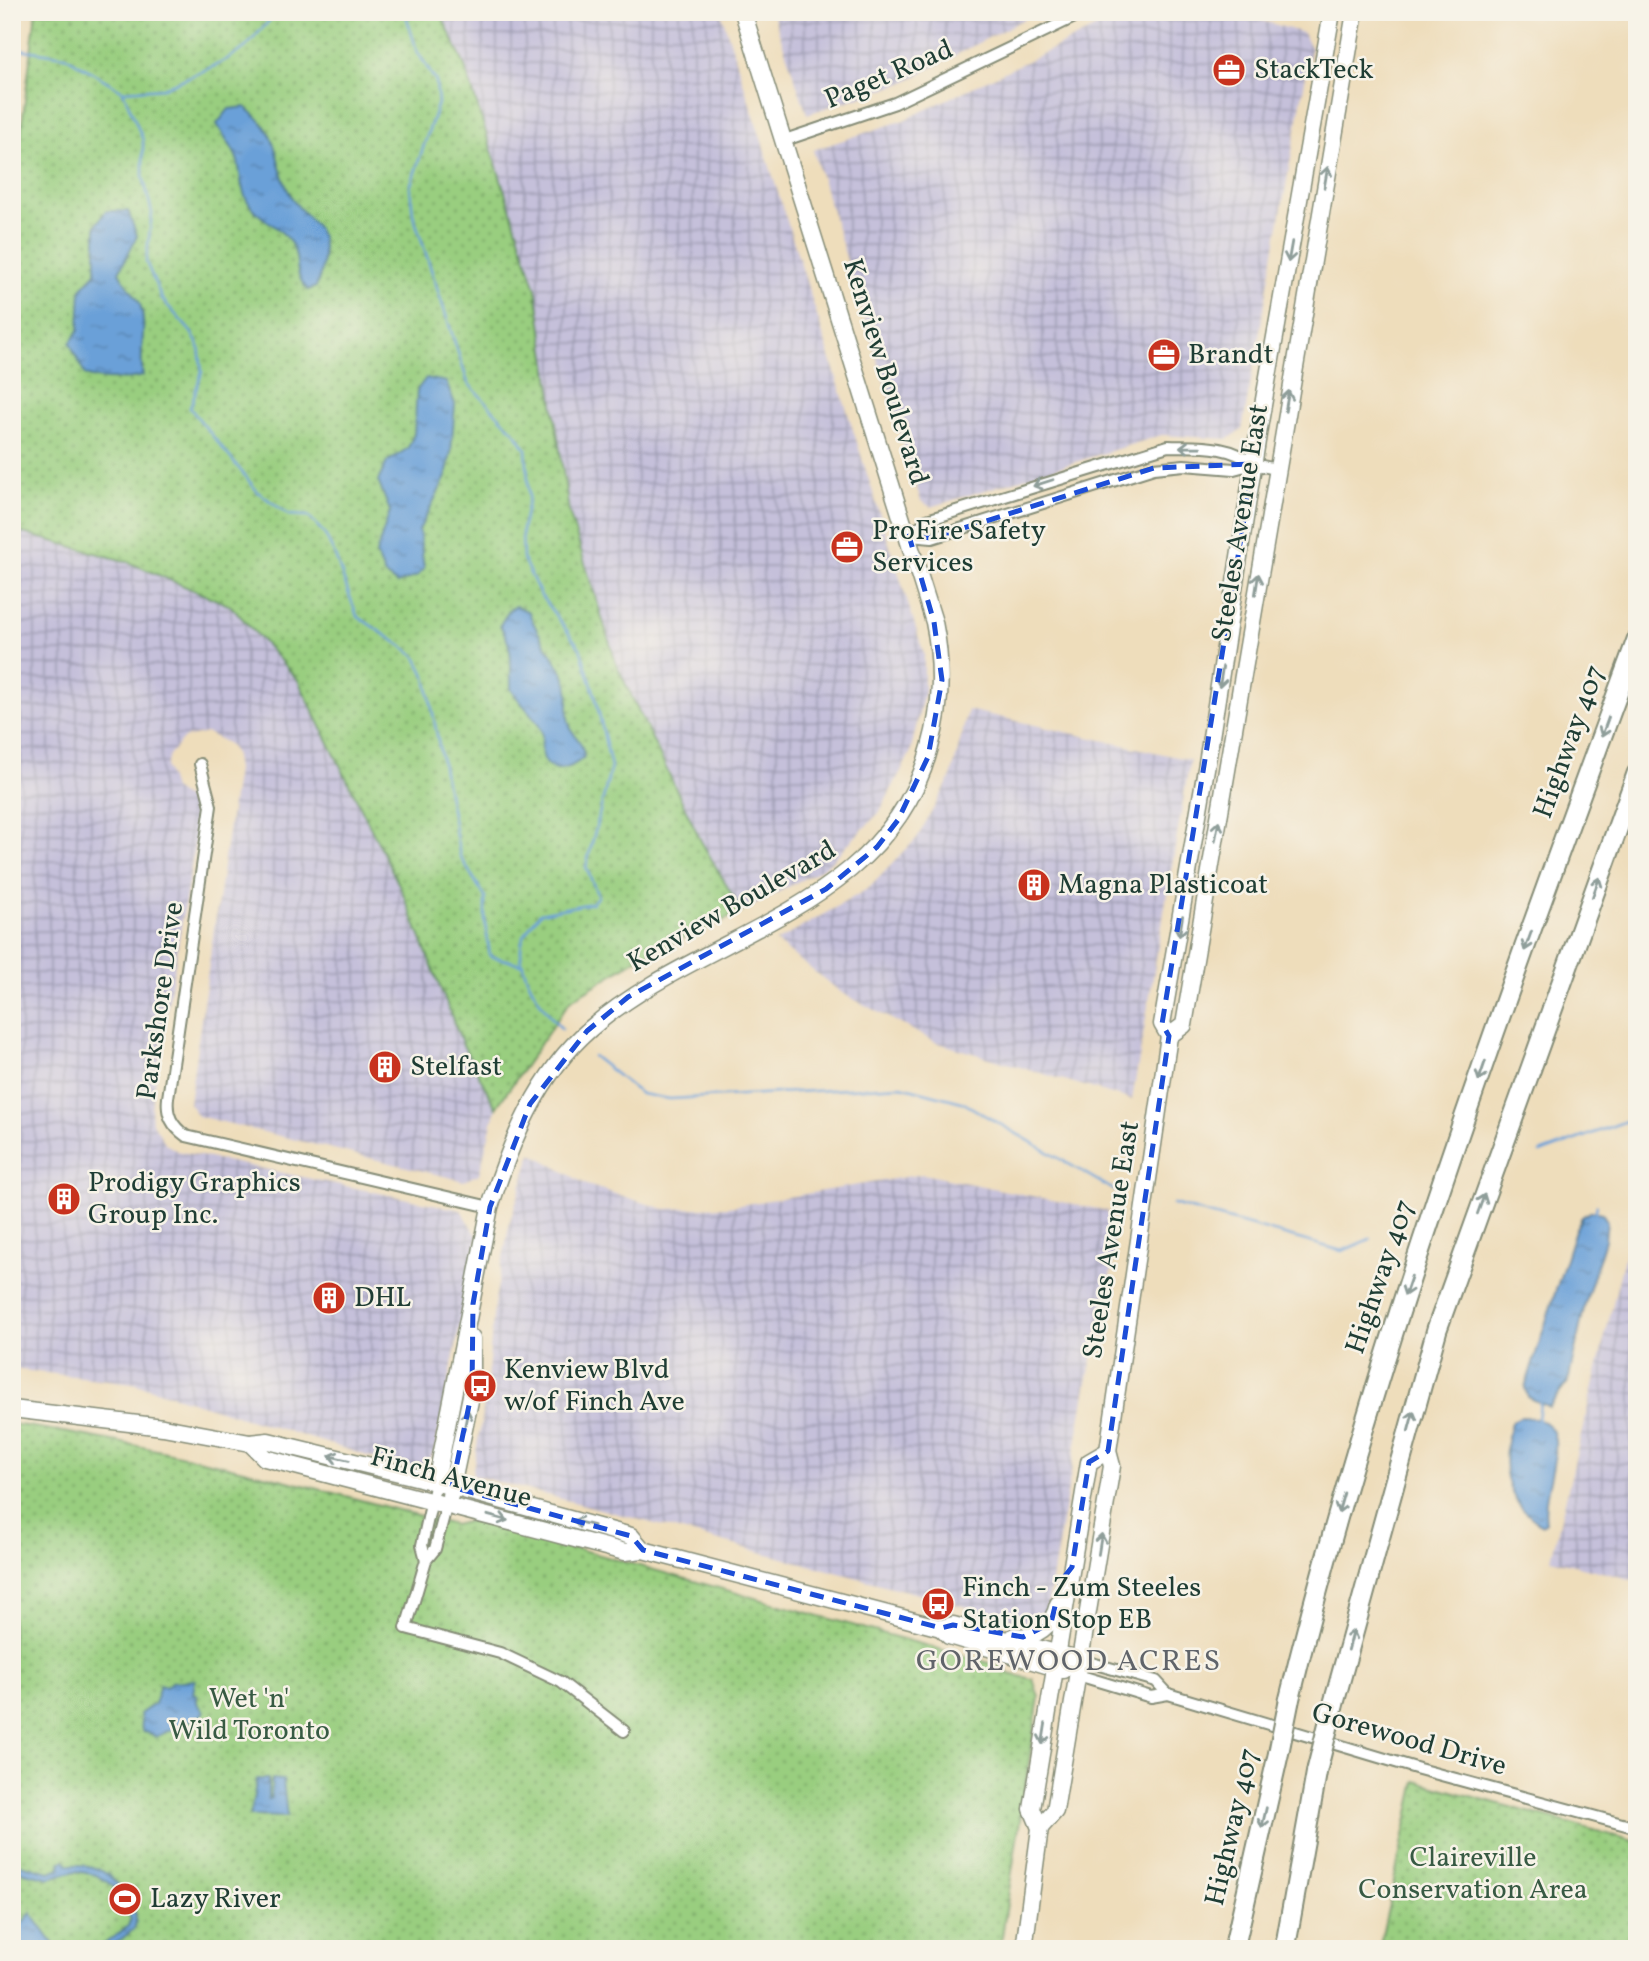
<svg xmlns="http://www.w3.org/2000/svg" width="1649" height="1961" font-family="Vollkorn,serif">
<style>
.industrial{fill:url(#industrial-grid)}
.grass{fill:url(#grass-dots);stroke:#5c865a;stroke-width:2}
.water{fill:url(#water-ripples);stroke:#456e86;stroke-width:2}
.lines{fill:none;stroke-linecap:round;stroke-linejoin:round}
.stream{stroke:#6ba0d8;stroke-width:2.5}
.street-casing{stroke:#868d78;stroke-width:14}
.secondary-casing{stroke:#868d78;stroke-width:19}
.highway-casing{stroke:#868d78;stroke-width:23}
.street{stroke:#fff;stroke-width:10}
.secondary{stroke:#fff;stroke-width:16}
.highway{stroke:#fff;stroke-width:19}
.highway-bridge-casing{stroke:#868d78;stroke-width:23;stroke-linecap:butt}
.highway-bridge{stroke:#fff;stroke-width:19}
.oneway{stroke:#8f9e9a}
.marked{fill:none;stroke:#1d4ed8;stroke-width:5;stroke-dasharray:14 9;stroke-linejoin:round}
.labels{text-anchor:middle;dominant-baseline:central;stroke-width:5;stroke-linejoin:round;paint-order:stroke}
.poi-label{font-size:28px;fill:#1f3d34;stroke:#f7f3e8;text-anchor:start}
.street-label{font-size:28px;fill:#1f3d34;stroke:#f7f3e8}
.park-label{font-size:28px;fill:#375a43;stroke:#f7f3e8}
.neighbourhood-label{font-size:30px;letter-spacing:2px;fill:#60646a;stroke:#f7f3e8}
</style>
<defs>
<pattern id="industrial-grid" width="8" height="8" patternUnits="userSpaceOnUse" patternTransform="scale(1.75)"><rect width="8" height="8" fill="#c5c0da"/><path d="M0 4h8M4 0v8" fill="none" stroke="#9f9db2"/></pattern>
<pattern id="grass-dots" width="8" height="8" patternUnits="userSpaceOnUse" patternTransform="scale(1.75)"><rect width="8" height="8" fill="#99ce7f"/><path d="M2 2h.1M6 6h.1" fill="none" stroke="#7ca869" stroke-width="1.8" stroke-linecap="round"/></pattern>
<pattern id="water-ripples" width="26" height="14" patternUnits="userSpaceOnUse" patternTransform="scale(1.75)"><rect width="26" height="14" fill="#6ba0d8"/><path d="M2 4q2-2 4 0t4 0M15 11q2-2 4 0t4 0" fill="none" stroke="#5784b0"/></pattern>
</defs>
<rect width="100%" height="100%" fill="#f7f3e8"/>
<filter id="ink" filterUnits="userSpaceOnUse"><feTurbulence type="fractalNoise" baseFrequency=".0143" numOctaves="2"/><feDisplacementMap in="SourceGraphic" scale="14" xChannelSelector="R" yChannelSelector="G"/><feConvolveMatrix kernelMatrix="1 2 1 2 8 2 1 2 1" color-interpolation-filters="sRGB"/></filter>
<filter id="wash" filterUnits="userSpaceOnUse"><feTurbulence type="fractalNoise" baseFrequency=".00686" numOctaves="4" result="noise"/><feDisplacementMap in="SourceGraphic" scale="28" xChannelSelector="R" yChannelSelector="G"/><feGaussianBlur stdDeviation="1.57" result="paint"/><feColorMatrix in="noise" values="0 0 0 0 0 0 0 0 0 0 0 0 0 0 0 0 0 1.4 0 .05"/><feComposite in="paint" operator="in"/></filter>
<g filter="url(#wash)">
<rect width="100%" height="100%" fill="#edb"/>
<g class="industrial">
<path d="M440 12H721L924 654V692L910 754 879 813 825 867 742 912 701 841 617 666 569 512 536 288 464 64Z"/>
<path d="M772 12H1037L903 83 807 114Z"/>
<path d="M1150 12H1216L1250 17 1303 33 1311 47 1242 430 1228 439 1162 435 931 507 921 501 813 150 904 120 1119 17Z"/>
<path d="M12 530 128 562 231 606 298 680 402 891 463 1045 496 1108 479 1174 464 1181 198 1116 189 1103 237 769 234 752 227 743 207 733 184 738 169 755 166 767 173 789 191 802 199 818 151 1108 152 1122 166 1144 177 1151 461 1210 478 1237 435 1450 429 1460 419 1467H403L133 1383 12 1369Z"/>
<path d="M968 710 1190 760 1132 1100 935 1042 842 993 776 942 869 888 917 838 951 777Z"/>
<path d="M532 1153 587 1185 664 1209 728 1207 923 1174 1107 1211 1115 1252 1086 1387 1046 1614 1030 1624 472 1475 486 1394 494 1306 510 1221Z"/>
<path d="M1637 1204V1581L1551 1559Z"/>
</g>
<g class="grass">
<path d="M36 12H440L464 64 536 289 569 512 617 666 701 841 742 912 637 959 570 1001 496 1108 463 1045 402 891 298 680 231 606 128 562 12 530V204Z"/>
<path d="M12 1424C162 1445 308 1486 454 1525L474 1520 1000 1666 1009 1674 1033 1679 1039 1697 1000 1949H12Z"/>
<path d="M1416 1781 1637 1842V1949H1379Z"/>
</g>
<g class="water">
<path d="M245 107C286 137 270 161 293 200 301 212 320 226 322 239 325 257 322 271 316 287L308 290C292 273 301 261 292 245 279 223 258 221 247 200 240 188 241 175 238 162 236 151 223 136 217 124L229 109Z"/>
<path d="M106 211H128L137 236 119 272C125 284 138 298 140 304 148 328 138 352 143 376 126 380 102 381 85 375L70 343 79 330 81 289 96 273V225Z"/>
<path d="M426 378 446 382 455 404 451 452 446 477 419 530 424 569 417 576 397 584 385 575 376 554 390 511 378 481 387 462 408 448 414 434 417 390Z"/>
<path d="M516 606 529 612C537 637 555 655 566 680 572 695 565 709 569 723 572 737 582 737 584 757 570 770 547 778 542 752 540 745 544 736 541 730 536 716 519 703 511 689 510 663 515 650 500 625L509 610Z"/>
<path d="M1592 1211 1602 1213 1607 1221 1605 1240 1585 1304 1568 1382 1549 1407 1528 1397 1525 1388 1575 1230 1582 1217Z"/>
<path d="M1520 1417C1585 1417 1539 1482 1546 1522L1542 1525C1502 1500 1500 1464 1511 1422Z"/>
<path d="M195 1680 193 1694H197V1703L204 1712 200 1716 156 1737 142 1730 140 1714 154 1704 160 1685 166 1687 171 1682Z"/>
<path d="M257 1779H268V1799L271 1798 272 1779 283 1780 287 1817 250 1816Z"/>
<path d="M65 1860 69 1865C97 1863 114 1875 128 1898 134 1909 139 1916 134 1929L109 1949H102L103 1945 128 1926 131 1919 113 1886 96 1875 76 1871 49 1878 12 1869V1863H17L50 1872 60 1868 61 1861Z"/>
<path d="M31 1913 57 1949H12V1934Z"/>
</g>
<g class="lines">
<g class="stream">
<path d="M405 12 417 51 436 82 438 103 410 187 413 214 468 383 517 435 526 449 529 497 522 530 523 559 541 596 580 648 595 695 611 767 586 867 598 896 592 903 540 913C535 920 528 928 524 936 511 964 543 1010 562 1029"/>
<path d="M12 48 65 56 123 91 163 88 219 64 245 48 277 12"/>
<path d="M123 91 143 140V176L152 213 146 262 162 299 191 332 199 346 202 372 190 408 258 492 289 515 308 516 324 533 334 553 357 616 415 655 426 677 460 856 485 897V921L490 956 522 964"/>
<path d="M593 1056 641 1094 670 1099 901 1086 962 1102 1119 1193"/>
<path d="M1540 1153 1637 1117"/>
<path d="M1173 1204 1342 1251 1370 1239"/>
<path d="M1595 1215 1597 1205"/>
<path d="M1538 1420 1540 1403"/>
</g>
</g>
</g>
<g filter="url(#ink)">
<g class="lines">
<defs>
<g id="street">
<path d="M1317 12 1331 16"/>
<path d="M785 140 895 103 1085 12"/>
<path d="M909 536 932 538 1154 468 1184 465 1234 469 1253 464 1276 469"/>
<path d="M909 536 927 520 1168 446C1199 447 1229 444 1253 464"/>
<path d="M200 764 211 806 168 1098C166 1115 172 1126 186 1136L490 1207"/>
<path d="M447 1504 435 1549 426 1560 406 1628 500 1653 561 1682 624 1731"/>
<path d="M426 1560 422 1545 436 1482"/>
<path d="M1081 1660 1156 1681 1168 1694"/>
<path d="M1078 1675 1151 1697 1168 1694 1419 1769 1637 1828"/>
</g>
<g id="secondary">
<path d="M1169 1036 1184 1025 1355 12"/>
<path d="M12 1409 163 1427 250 1443 268 1441 420 1478 631 1536 643 1550"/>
<path d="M250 1443 265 1458 625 1552 643 1550 941 1628 953 1625 1081 1660"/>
<path d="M436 1482 490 1207C511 1142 537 1075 590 1029 702 931 887 911 930 747 942 705 943 666 934 622L743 12"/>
<path d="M450 1496 472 1391V1338"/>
<path d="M941 1628 949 1636 1063 1670"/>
<path d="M1014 1636C1036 1639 1053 1626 1058 1604"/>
<path d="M1040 1828 1055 1811 1112 1466 1108 1451 1169 1036 1162 1024 1207 763 1259 428 1332 12"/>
<path d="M1024 1949 1040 1828 1032 1809 1089 1462 1108 1451"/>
</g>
<g id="highway">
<path d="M1289 1701C1377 1339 1509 989 1637 640"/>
<path d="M1333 1706 1437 1329 1637 774"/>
<path d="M1234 1949 1279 1751"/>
<path d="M1285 1949 1317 1770"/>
</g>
</defs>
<use href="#street" class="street-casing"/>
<use href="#secondary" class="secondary-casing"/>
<use href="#highway" class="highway-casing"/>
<use href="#street" class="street"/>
<use href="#secondary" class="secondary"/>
<use href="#highway" class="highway"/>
<defs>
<g id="highway-bridge">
<path d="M1279 1751 1289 1701"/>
<path d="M1317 1770 1333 1706"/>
</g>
</defs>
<use href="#highway-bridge" class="highway-bridge-casing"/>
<use href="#highway-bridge" class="highway-bridge"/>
</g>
<defs><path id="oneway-shaft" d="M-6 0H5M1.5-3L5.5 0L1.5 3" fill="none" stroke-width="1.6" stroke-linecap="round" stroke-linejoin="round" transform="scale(1.75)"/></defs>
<g class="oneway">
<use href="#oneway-shaft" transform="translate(1326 177) rotate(-80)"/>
<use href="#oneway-shaft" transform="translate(1290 252) rotate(100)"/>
<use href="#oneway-shaft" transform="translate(1287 401) rotate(-80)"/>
<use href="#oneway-shaft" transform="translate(1190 447) rotate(-179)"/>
<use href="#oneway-shaft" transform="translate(1043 483) rotate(162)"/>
<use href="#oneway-shaft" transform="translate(1257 584) rotate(-81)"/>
<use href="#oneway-shaft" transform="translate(1221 677) rotate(99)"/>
<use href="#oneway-shaft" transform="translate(1605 727) rotate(110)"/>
<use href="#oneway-shaft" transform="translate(1217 831) rotate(-80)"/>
<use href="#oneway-shaft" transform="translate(1596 887) rotate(-70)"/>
<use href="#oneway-shaft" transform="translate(1181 926) rotate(99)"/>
<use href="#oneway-shaft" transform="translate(1528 941) rotate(110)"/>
<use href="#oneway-shaft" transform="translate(1482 1071) rotate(109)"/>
<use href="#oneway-shaft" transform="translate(1481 1204) rotate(-70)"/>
<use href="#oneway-shaft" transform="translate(1408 1286) rotate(109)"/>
<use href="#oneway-shaft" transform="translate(466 1420) rotate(-79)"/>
<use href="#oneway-shaft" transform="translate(1411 1421) rotate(-75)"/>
<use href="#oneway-shaft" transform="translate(339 1458) rotate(-167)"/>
<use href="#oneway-shaft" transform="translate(1341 1503) rotate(106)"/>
<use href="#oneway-shaft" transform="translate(498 1518) rotate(15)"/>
<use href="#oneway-shaft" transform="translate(583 1523) rotate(-165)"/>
<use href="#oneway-shaft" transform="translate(1100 1544) rotate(-81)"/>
<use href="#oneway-shaft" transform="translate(1351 1640) rotate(-75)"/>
<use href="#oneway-shaft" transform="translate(1044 1734) rotate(99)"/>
<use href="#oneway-shaft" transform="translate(1264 1818) rotate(103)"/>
</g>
</g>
<path class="marked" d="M1253 464 1162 1024 1169 1036 1108 1451 1089 1462 1072 1567 1061 1581 1051 1623 1023 1637 953 1625 941 1628 643 1550 631 1536 452 1487 472 1391 473 1304 490 1207 530 1104 587 1031 628 997 826 889 877 847 898 820 928 757 942 680 934 622 909 536 932 538 1154 468Z"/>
<defs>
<symbol id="office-disc" viewBox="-11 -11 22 22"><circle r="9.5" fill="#c8321e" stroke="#f7f3e8"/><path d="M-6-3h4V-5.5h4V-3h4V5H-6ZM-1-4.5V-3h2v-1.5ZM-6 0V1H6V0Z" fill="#fff"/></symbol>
<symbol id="building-disc" viewBox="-11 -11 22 22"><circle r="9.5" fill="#c8321e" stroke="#f7f3e8"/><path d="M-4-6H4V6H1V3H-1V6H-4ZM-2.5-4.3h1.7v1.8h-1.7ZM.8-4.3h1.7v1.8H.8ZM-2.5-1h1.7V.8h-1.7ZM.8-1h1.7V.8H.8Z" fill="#fff"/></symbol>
<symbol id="bus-disc" viewBox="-11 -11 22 22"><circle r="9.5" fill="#c8321e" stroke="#f7f3e8"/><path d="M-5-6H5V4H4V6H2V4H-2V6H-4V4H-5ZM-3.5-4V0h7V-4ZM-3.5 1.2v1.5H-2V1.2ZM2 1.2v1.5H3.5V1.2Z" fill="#fff"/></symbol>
<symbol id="stadium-disc" viewBox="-11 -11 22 22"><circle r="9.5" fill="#c8321e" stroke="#f7f3e8"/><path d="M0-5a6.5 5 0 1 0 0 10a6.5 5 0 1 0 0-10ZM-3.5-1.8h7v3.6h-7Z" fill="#fff"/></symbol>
</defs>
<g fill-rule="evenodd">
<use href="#office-disc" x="1210" y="51" width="38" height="38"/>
<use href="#office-disc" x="1145" y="336" width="38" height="38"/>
<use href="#office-disc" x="828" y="528" width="38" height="38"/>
<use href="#building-disc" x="1015" y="866" width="38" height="38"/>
<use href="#building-disc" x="366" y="1048" width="38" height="38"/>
<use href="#building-disc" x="45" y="1180" width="38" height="38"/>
<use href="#building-disc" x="310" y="1279" width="38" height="38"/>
<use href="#bus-disc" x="461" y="1367" width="38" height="38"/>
<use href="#bus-disc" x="919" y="1585" width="38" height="38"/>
<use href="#stadium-disc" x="106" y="1880" width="38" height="38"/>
</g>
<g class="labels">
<g class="poi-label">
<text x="1254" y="70">StackTeck</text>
<text x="1188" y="355">Brandt</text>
<text x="872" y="531">ProFire Safety<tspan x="872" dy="32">Services</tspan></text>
<text x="1058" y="885">Magna Plasticoat</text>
<text x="410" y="1067">Stelfast</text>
<text x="88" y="1183">Prodigy Graphics<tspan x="88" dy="32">Group Inc.</tspan></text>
<text x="354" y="1298">DHL</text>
<text x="504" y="1370">Kenview Blvd<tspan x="504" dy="32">w/of Finch Ave</tspan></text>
<text x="962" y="1588">Finch - Zum Steeles<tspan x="962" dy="32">Station Stop EB</tspan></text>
<text x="150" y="1899">Lazy River</text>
</g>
<g class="street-label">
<text transform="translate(889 75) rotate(-23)">Paget Road</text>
<text transform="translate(885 372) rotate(73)">Kenview Boulevard</text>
<text transform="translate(1241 523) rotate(-81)">Steeles Avenue East</text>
<text transform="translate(1570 742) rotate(-70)">Highway 407</text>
<text transform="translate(732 907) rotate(-30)">Kenview Boulevard</text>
<text transform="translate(161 1001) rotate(-82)">Parkshore Drive</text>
<text transform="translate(1112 1240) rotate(-81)">Steeles Avenue East</text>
<text transform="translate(1381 1277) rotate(-71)">Highway 407</text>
<text transform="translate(451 1478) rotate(15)">Finch Avenue</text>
<text transform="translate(1409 1740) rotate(16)">Gorewood Drive</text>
<text transform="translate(1233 1827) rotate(-77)">Highway 407</text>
</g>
<g class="park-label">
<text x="249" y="1699">Wet 'n'<tspan x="249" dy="32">Wild Toronto</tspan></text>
<text x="1473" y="1858">Claireville<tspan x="1473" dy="32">Conservation Area</tspan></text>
</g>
<g class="neighbourhood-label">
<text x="1069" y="1662">GOREWOOD ACRES</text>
</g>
</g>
<rect width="1649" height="1961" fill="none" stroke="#f7f3e8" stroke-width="42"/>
</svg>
